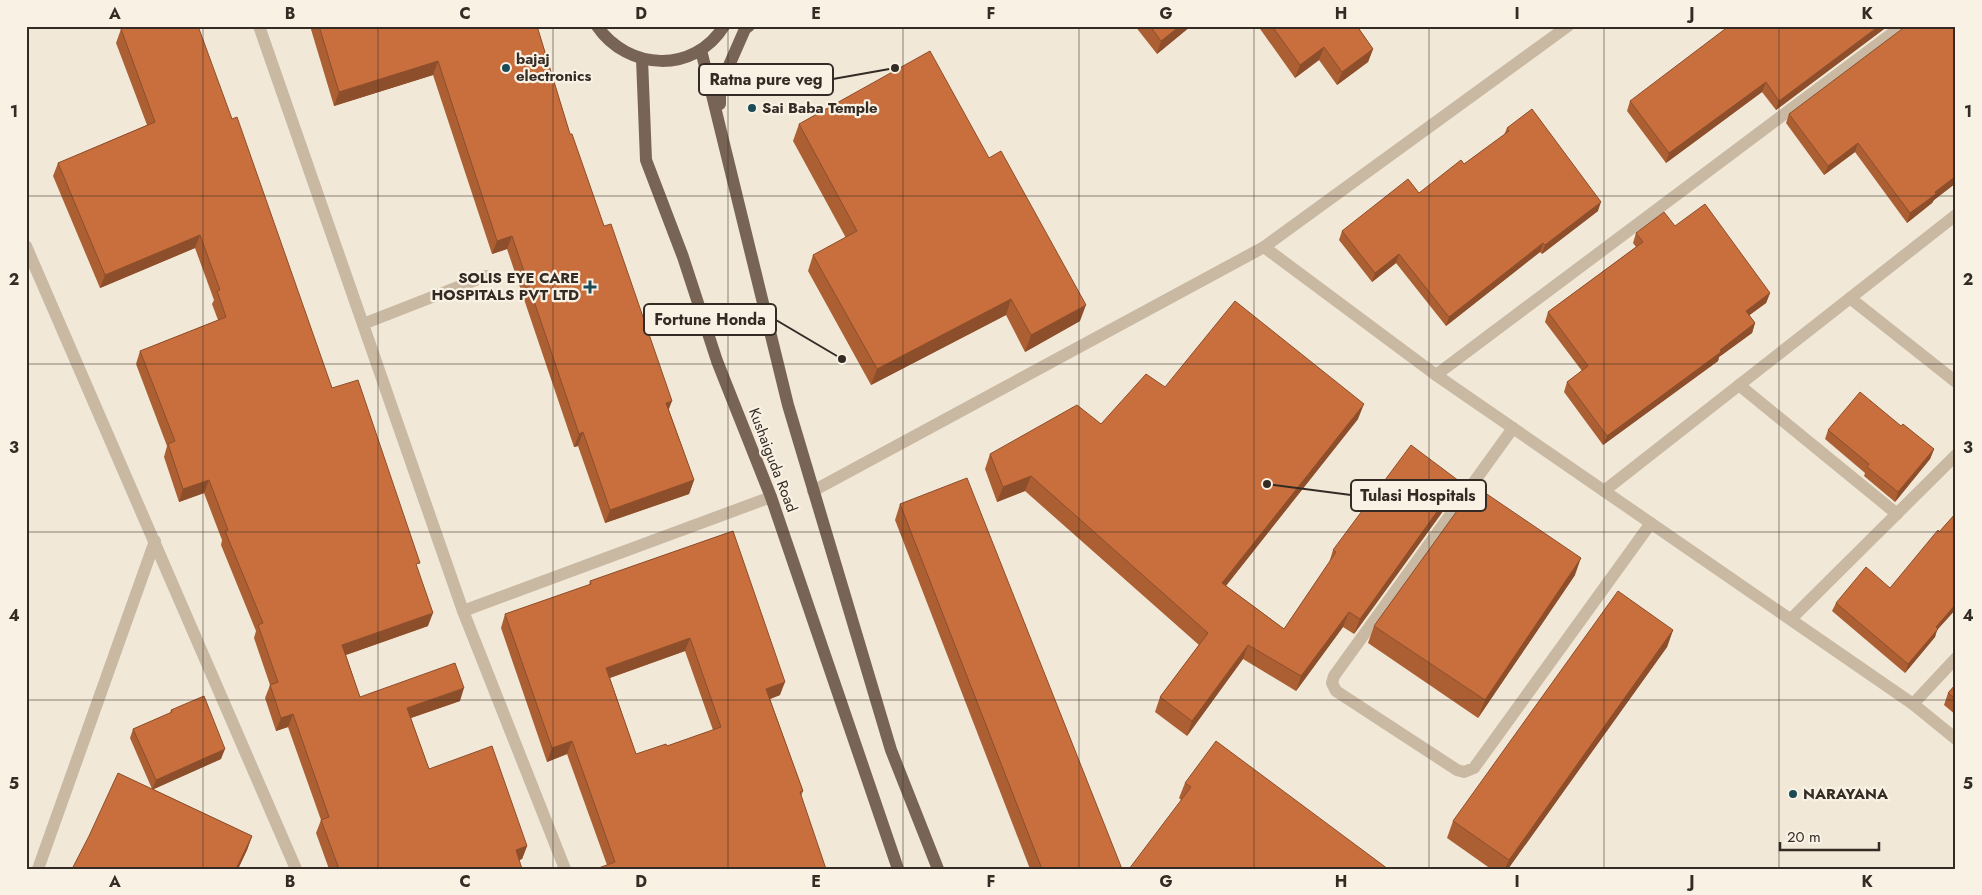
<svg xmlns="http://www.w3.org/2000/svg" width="1982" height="895" font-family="Jost,sans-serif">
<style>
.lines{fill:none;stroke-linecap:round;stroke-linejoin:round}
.service{stroke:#c9b9a3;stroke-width:12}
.minor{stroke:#c9b9a3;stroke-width:12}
.primary{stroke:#776455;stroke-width:12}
.wall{fill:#ad5f34;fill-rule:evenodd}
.shaded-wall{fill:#8d4e2b}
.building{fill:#c96f3d;stroke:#8d4e2b;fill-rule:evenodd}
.grid{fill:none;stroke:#342b25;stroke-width:1;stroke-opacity:0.55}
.poi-dot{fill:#1a4b56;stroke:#f9f1e3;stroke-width:2}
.labels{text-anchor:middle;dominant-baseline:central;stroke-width:4.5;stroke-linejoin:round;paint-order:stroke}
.poi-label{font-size:15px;font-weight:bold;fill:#342b25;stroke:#f9f1e3;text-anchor:start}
.street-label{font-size:15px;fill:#342b25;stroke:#f9f1e3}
.leader{fill:none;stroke:#342b25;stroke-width:2}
.callout-dot{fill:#342b25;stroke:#f9f1e3;stroke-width:2}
.callout{fill:#f9f1e3;stroke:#342b25;stroke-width:2}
.callout-label{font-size:16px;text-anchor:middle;font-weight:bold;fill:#342b25}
.neatline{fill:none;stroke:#342b25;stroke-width:2}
.grid-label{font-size:16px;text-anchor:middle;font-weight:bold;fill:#342b25}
</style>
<rect width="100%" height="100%" fill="#f1e8d7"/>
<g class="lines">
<g class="service">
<path d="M363 324 486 276"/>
<path d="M1513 428 1334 676 1332 683 1336 691 1457 770 1464 772 1474 768 1651 523"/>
</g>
<g class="minor">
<path d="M259 26 463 611 565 869"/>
<path d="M26 246 296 869"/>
<path d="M1264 247 1436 375 1913 704 1956 739"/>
<path d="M1850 298 1956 382"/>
<path d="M1436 375 1902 26"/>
<path d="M1739 385 1897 514"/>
<path d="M813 491 1264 247 1568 26"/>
<path d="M1604 491 1956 215"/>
<path d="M463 611 771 497"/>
<path d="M1791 619 1956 455"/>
<path d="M1913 704 1956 658"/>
<path d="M38 869 155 541"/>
</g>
<g class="primary">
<path d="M597 26C628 71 694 74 724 26"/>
<path d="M701 50 788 405 891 750 938 869"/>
<path d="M642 59 646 160 683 257 717 361 771 497 898 869"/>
<path d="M720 104V86L745 29 749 26"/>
</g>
</g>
<g class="wall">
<path d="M310 26H537L570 134 694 480 689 494 605 523 578 446 574 447 507 249 492 254 433 75 334 106Z"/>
<path d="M1135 26H1191L1157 54Z"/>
<path d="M1258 26H1363L1359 29 1373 49 1368 62 1337 85 1319 60 1295 78Z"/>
<path d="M1888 26 1776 110 1762 92 1666 163 1627 111 1630 101Z"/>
<path d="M1956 26V183L1934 200 1932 203 1907 223 1855 152 1824 175 1786 123 1789 114Z"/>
<path d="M121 29 232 119 332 388 417 569 428 626 346 655 360 697 460 701 411 718 429 769 527 846 522 859 519 860 522 869H329L316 833 321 820 288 727 276 731 265 698 270 685 254 638 256 631 221 545 222 540 204 493 179 502 164 457 167 446 136 364 140 351 218 320 212 304 214 300 195 248 100 288 53 176 58 163 147 125 116 43Z"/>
<path d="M799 124 989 158 1080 321 1025 352 1006 315 871 385 808 271 813 255 846 238 793 141Z"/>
<path d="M1507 128 1598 211 1542 254 1540 252 1446 326 1396 263 1372 282 1339 240 1342 231 1419 193 1464 164 1504 135Z"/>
<path d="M1675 226 1770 293 1766 303 1749 315 1755 323 1752 333 1719 357 1718 361 1603 445 1564 392 1567 382 1582 371 1545 322 1548 312 1636 247 1633 243 1636 233Z"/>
<path d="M1165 387 1358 419 1226 586 1284 629 1329 563 1333 550 1454 496 1354 634 1343 627 1296 691 1243 659 1187 736 1155 712 1160 697 1199 645 1025 491 997 502 985 469 990 454 1101 424Z"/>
<path d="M1901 426 1934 449 1930 459 1895 502 1864 476 1865 473 1825 439 1828 430Z"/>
<path d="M900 504 1122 869H1030L895 520Z"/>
<path d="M1956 513V609L1937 630 1935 637 1905 673 1832 611 1836 603 1890 588Z"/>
<path d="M733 531 780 695 770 699 803 791 801 796 607 865 567 754 547 762 501 628 505 614 589 585 590 581ZM685 651 713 730 667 746 636 754 610 678Z"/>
<path d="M1575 575 1478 718 1368 643 1374 626Z"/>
<path d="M1673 630 1667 647 1508 869H1491L1447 838 1453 821Z"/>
<path d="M1956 684V715L1944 705 1948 693Z"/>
<path d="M171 710 221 759 153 789 252 836 247 850 238 869H72L152 789 130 738 133 729 170 713Z"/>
<path d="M1185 783 1388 869 1181 800 1179 798Z"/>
</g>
<g class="shaded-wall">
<path d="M1180 26H1191L1157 54 1161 41Z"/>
<path d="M1353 26H1363L1350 36Z"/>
<path d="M1879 26H1888L1776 110 1779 101Z"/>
<path d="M1324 47 1319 60 1295 78 1300 65Z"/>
<path d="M1373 49 1368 62 1337 85 1342 72Z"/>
<path d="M438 61 433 75 334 106 339 92Z"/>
<path d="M1766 82 1762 92 1666 163 1669 153Z"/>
<path d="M1858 143 1855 152 1824 175 1828 166Z"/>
<path d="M1956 176V183L1934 200 1932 203 1907 223 1910 213 1935 192Z"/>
<path d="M1601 202 1598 211 1542 254 1545 245Z"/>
<path d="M200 235 195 248 100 288 105 275Z"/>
<path d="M512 236 507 249 492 254 497 241Z"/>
<path d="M1543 243 1540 252 1446 326 1449 317Z"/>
<path d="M1399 254 1396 263 1372 282 1375 273Z"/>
<path d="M1770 293 1766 303 1743 320 1746 311Z"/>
<path d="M1011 299 1006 315 871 385 877 369Z"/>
<path d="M1086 305 1080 321 1025 352 1031 335Z"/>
<path d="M1755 323 1752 333 1719 357 1718 361 1603 445 1607 436Z"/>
<path d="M672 401 667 414 666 403Z"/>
<path d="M1364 404 1358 419 1216 598 1222 583Z"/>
<path d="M583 432 578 446 574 447 579 434Z"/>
<path d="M1934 449 1930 459 1895 502 1898 492Z"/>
<path d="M1031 476 1025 491 997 502 1003 487Z"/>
<path d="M209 480 204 493 179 502 183 489Z"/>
<path d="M694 480 689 494 605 523 610 510Z"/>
<path d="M1459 481 1454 496 1354 634 1360 619Z"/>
<path d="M1581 558 1575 575 1478 718 1485 700Z"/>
<path d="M1956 604V609L1937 630 1935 637 1905 673 1908 664 1936 627Z"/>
<path d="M1349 612 1343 627 1296 691 1301 676Z"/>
<path d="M433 613 428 626 337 658 342 645Z"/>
<path d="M1673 630 1667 647 1508 869H1505L1509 860Z"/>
<path d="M690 638 685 651 601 681 606 668Z"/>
<path d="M1248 645 1243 659 1187 736 1192 721Z"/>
<path d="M785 682 780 695 762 702 766 689Z"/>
<path d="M464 688 460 701 402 721 407 708Z"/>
<path d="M293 714 288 727 276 731 281 718Z"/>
<path d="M572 741 567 754 547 762 552 748Z"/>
<path d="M225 749 221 759 152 790 156 780Z"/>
<path d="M252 836 247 850 238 869H236Z"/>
<path d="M527 846 522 859 511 863 516 850Z"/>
</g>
<g class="building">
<path d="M130 26H198L232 119 237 117 332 388 358 380 420 563 416 564 433 613 342 645 360 697 455 663 464 688 407 708 429 769 492 746 527 846 516 850 522 869H339L321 820 329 817 293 714 281 718 270 685 278 682 258 625 263 623 225 531 228 530 209 480 183 489 168 444 175 441 140 351 226 317 217 291 220 290 200 235 105 275 58 163 155 122 121 29Z"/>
<path d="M319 26H537L570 134H572L604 226 611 224 672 401 666 403 694 480 610 510 583 432 579 434 512 236 497 241 438 61 339 92Z"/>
<path d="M1150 26H1180L1161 41Z"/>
<path d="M1272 26H1357L1373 49 1342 72 1324 47 1300 65Z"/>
<path d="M1729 26H1879L1779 101 1766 82 1669 153 1630 101Z"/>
<path d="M1906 26H1956V176L1935 192 1936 194 1910 213 1858 143 1828 166 1789 114Z"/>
<path d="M930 51 989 158 1001 151 1086 305 1031 335 1011 299 877 369 813 255 857 231 799 124Z"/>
<path d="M1532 109 1601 202 1545 245 1543 243 1449 317 1399 254 1375 273 1342 231 1408 179 1419 193 1461 160 1464 164 1509 131 1507 128Z"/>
<path d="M1705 204 1770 293 1746 311 1755 323 1720 350 1721 352 1607 436 1567 382 1588 366 1548 312 1643 242 1636 233 1664 212 1675 226Z"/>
<path d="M1235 301 1364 404 1222 583 1284 629 1336 552 1333 550 1411 445 1459 481 1360 619 1349 612 1301 676 1248 645 1192 721 1160 697 1208 633 1031 476 1003 487 990 454 1077 405 1101 424 1146 374 1165 387Z"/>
<path d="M1860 392 1901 426 1903 424 1934 449 1898 492 1867 467 1869 464 1828 430Z"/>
<path d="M967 478 1122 869H1042L900 504Z"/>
<path d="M1475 486 1581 558 1485 700 1374 626Z"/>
<path d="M1956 513V604L1936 627 1938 629 1908 664 1836 603 1866 567 1890 588 1938 530 1939 532Z"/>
<path d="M733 531 785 682 766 689 803 791 800 792 826 869H596L615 862 572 741 552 748 505 614 591 584 590 581ZM690 638 721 727 667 746 666 744 636 754 606 668Z"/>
<path d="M1618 591 1673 630 1509 860 1453 821Z"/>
<path d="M1956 684V699L1948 693Z"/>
<path d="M204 696 225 749 156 780 133 729 172 712 171 710Z"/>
<path d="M1216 741 1388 869H1129L1191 787 1185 783Z"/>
<path d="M118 773 252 836 236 869H72L89 836Z"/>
</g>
<path class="grid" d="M203 26V869M378 26V869M553 26V869M728 26V869M903 26V869M1079 26V869M1254 26V869M1429 26V869M1604 26V869M1779 26V869M26 196H1956M26 364H1956M26 532H1956M26 700H1956"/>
<g class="poi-dot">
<circle cx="506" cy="68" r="5"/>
<circle cx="752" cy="108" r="5"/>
<path d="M587.5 279.5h5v5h5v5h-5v5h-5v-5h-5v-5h5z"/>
<circle cx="1793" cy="794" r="5"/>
</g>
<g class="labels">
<g class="poi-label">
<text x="516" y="59">bajaj<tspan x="516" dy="17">electronics</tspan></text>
<text x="762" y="108">Sai Baba Temple</text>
<text x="579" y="278" text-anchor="end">SOLIS EYE CARE<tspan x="579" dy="17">HOSPITALS PVT LTD</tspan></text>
<text x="1803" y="794">NARAYANA</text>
</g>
<g class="street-label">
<text transform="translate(773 460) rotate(69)">Kushaiguda Road</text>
</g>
</g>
<path class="leader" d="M895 68L833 79M842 359L776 320M1267 484L1351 495"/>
<g class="callout-dot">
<circle cx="895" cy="68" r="5"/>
<circle cx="842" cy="359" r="5"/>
<circle cx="1267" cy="484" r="5"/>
</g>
<g class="callout">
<rect x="699" y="64" width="134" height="31" rx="5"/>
<rect x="644" y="304" width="132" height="31" rx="5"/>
<rect x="1351" y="480" width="135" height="31" rx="5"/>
</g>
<g class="callout-label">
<text x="766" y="85">Ratna pure veg</text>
<text x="710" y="325">Fortune Honda</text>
<text x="1418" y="501">Tulasi Hospitals</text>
</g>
<rect width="1982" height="895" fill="none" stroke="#f9f1e3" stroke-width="55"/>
<path d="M1780 842v8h99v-8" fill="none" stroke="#342b25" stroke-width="2.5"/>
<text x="1787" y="842" font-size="15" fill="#342b25" stroke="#f9f1e3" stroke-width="4" paint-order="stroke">20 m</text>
<rect x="28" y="28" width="1926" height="840" class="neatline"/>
<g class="grid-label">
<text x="115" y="19">A</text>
<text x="290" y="19">B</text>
<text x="465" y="19">C</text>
<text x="641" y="19">D</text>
<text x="816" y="19">E</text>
<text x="991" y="19">F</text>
<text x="1166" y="19">G</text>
<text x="1341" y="19">H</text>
<text x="1517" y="19">I</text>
<text x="1692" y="19">J</text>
<text x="1867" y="19">K</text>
<text x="14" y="117">1</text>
<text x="1968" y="117">1</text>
<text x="14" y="285">2</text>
<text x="1968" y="285">2</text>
<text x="14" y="453">3</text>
<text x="1968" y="453">3</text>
<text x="14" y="621">4</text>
<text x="1968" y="621">4</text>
<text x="14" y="789">5</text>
<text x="1968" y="789">5</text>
<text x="115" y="887">A</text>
<text x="290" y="887">B</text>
<text x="465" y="887">C</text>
<text x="641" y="887">D</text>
<text x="816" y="887">E</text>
<text x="991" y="887">F</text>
<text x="1166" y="887">G</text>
<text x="1341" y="887">H</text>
<text x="1517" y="887">I</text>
<text x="1692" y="887">J</text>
<text x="1867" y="887">K</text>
</g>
</svg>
